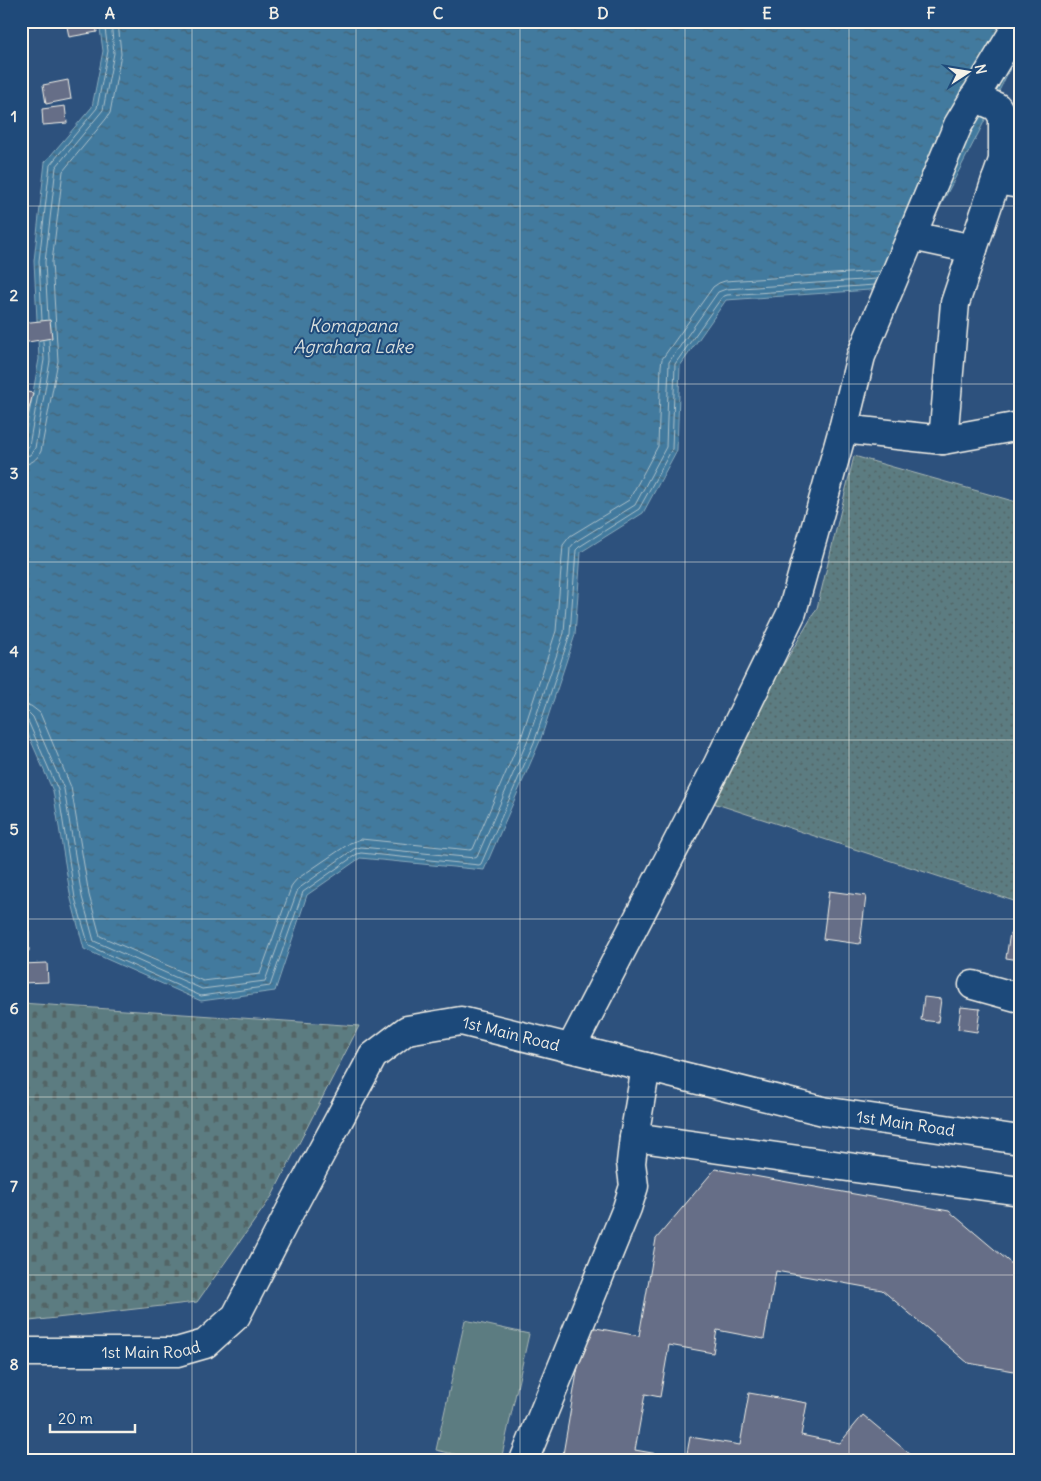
<svg xmlns="http://www.w3.org/2000/svg" width="1041" height="1481" font-family="Delius,sans-serif">
<style>
.grass{fill:url(#grass-dots);stroke:#a8b6b4}
.cemetery{fill:url(#cemetery-stones);stroke:#a8b6b4}
.pitch{fill:#5c7c81;stroke:#a8b6b4}
.water{fill:url(#water-ripples);stroke:#89aabc}
.lines{fill:none;stroke-linecap:round;stroke-linejoin:round}
.shore{stroke:#adc1ca;stroke-width:1}
.building{fill:#666e87;stroke:#f4f1e8}
.minor-casing{stroke:#f4f1e8;stroke-width:31}
.minor{stroke:#1f4a7a;stroke-width:28}
.grid{fill:none;stroke:#f4f1e8;stroke-width:1;stroke-opacity:0.55}
.labels{text-anchor:middle;dominant-baseline:central;stroke-width:4;stroke-linejoin:round;paint-order:stroke}
.street-label{font-size:16px;fill:#f4f1e8;stroke:#1f4a7a}
.water-label{font-size:18px;font-style:italic;fill:#d9dfdd;stroke:#1f4a7a}
.neatline{fill:none;stroke:#f4f1e8;stroke-width:2}
.grid-label{font-size:16px;text-anchor:middle;font-weight:bold;fill:#f4f1e8}
</style>
<defs>
<pattern id="grass-dots" width="8" height="8" patternUnits="userSpaceOnUse" patternTransform="scale(1.25)"><rect width="8" height="8" fill="#5c7c81"/><path d="M2 2h.1M6 6h.1" fill="none" stroke="#536566" stroke-width="1.8" stroke-linecap="round"/></pattern>
<pattern id="cemetery-stones" width="16" height="16" patternUnits="userSpaceOnUse" patternTransform="scale(1.25)"><rect width="16" height="16" fill="#5c7c81"/><path d="M2 7V4a2 2 0 0 1 4 0v3zM10 15v-3a2 2 0 0 1 4 0v3z" fill="#536566"/></pattern>
<pattern id="water-ripples" width="26" height="14" patternUnits="userSpaceOnUse" patternTransform="scale(1.25)"><rect width="26" height="14" fill="#427a9e"/><path d="M2 4q2-2 4 0t4 0M15 11q2-2 4 0t4 0" fill="none" stroke="#456476"/></pattern>
</defs>
<rect width="100%" height="100%" fill="#2d517d"/>
<filter id="ink" filterUnits="userSpaceOnUse"><feTurbulence type="fractalNoise" baseFrequency=".02" numOctaves="2"/><feDisplacementMap in="SourceGraphic" scale="10" xChannelSelector="R" yChannelSelector="G"/><feConvolveMatrix kernelMatrix="1 2 1 2 8 2 1 2 1" color-interpolation-filters="sRGB"/></filter>
<g filter="url(#ink)">
<path class="grass" d="M854 456 1020 503V903L704 800 817 608Z"/>
<path class="cemetery" d="M21 1003 359 1026 272 1196 197 1302 21 1322Z"/>
<path class="pitch" d="M465 1320 529 1334 501 1460H480L436 1450Z"/>
<path class="water" d="M99 21H1020V48L979 132 898 288 726 300 680 366 677 450 643 513 581 552 575 635 540 741 484 870 360 858 307 895 275 991 201 1001 84 949 71 899 53 791 21 718V459L39 359 34 261 45 162 92 107 103 51Z"/>
<g class="lines">
<g class="shore">
<path d="M48 319 45 262 56 167 103 110 114 53 111 21"/>
<path d="M42 320 39 261 50 165 97 108 108 51 104 21"/>
<path d="M21 451 26 450 29 446 44 360 43 341"/>
<path d="M21 457 30 455 35 448 50 361 49 340"/>
<path d="M21 465C31 464 37 460 41 451L58 361 52 262 63 171 106 119 110 113 121 54 118 21"/>
<path d="M21 704 31 706 40 713 71 787 89 895 100 936 203 981 260 974 292 885 297 879 350 843 361 839 470 850 473 849 522 735 556 631 563 545 570 536 629 500 658 446 661 366 662 359 713 287 719 283 725 281 881 271"/>
<path d="M21 711 28 712 33 717 64 789 82 897 94 941 202 989 265 981 298 889 354 849 361 847 475 858 477 857 529 737 564 633 570 548 575 542 635 505 666 447 669 362 718 292 726 289 877 279"/>
<path d="M21 718H25L28 721 58 790 75 898 89 946 201 996 270 986 303 892 357 854 361 853 479 865 481 864 535 740 570 634 576 550 579 547 639 509 672 449 675 364 722 297 727 295 875 285"/>
</g>
</g>
<g class="building">
<path d="M66 21H96L97 32 69 37Z"/>
<path d="M68 80 71 99 46 104 43 85Z"/>
<path d="M65 106 67 123 43 125 42 109Z"/>
<path d="M21 133 24 163H21Z"/>
<path d="M50 320 52 338 22 343 21 323Z"/>
<path d="M21 391 33 393 26 421 21 420Z"/>
<path d="M829 891 866 896 860 944 823 939Z"/>
<path d="M21 930 29 931V951H21Z"/>
<path d="M1010 933 1020 934V960L1006 958Z"/>
<path d="M47 963 48 982 21 983V964Z"/>
<path d="M924 997 941 999 938 1022 921 1020Z"/>
<path d="M961 1007 980 1009 977 1032 958 1029Z"/>
<path d="M715 1169 949 1211 1020 1271V1372L968 1363 882 1290 776 1271 764 1339 717 1330 713 1353 669 1345 660 1397 645 1394 635 1450 686 1459 690 1437 740 1445 749 1393 807 1403 801 1435 840 1443 863 1415 917 1460H562L585 1326 639 1336 656 1239Z"/>
</g>
<g class="lines">
<defs>
<g id="minor">
<path d="M974 97 997 107 1003 117V160L996 180"/>
<path d="M912 236 973 249"/>
<path d="M843 429 943 440 1020 426"/>
<path d="M943 440 955 303 996 180 1020 184"/>
<path d="M973 985 1020 998"/>
<path d="M571 1048 718 764 792 612 843 429 861 356 958 125 1020 21"/>
<path d="M634 1137 1020 1191"/>
<path id="s1" d="M21 1352H177L205 1344 236 1316 290 1211 373 1056 407 1030 461 1021 823 1111 1020 1140"/>
<path d="M526 1460 525 1458 627 1208 634 1186 631 1163 634 1137 646 1067"/>
</g>
</defs>
<use href="#minor" class="minor-casing"/>
<use href="#minor" class="minor"/>
</g>
</g>
<path class="grid" d="M192 21V1460M356 21V1460M520 21V1460M685 21V1460M849 21V1460M21 206H1020M21 384H1020M21 562H1020M21 740H1020M21 919H1020M21 1097H1020M21 1275H1020"/>
<g class="labels">
<g class="street-label">
<text stroke="none"><textPath href="#s1" startOffset="670">1st Main Road</textPath></text>
<text stroke="none"><textPath href="#s1" startOffset="1075">1st Main Road</textPath></text>
<text stroke="none"><textPath href="#s1" startOffset="130">1st Main Road</textPath></text>
</g>
<g class="water-label">
<text x="353" y="325">Komapana<tspan x="353" dy="21">Agrahara Lake</tspan></text>
</g>
</g>
<rect width="1041" height="1481" fill="none" stroke="#1f4a7a" stroke-width="55"/>
<g transform="translate(968 72) rotate(78)" stroke="#1f4a7a" stroke-width="4" paint-order="stroke">
<path d="M0-4L9 19L0 12L-9 19Z" fill="#f4f1e8"/>
<text y="-8" font-size="14" font-weight="bold" text-anchor="middle" fill="#f4f1e8">N</text>
</g>
<path d="M50 1424v8h85v-8" fill="none" stroke="#f4f1e8" stroke-width="2.5"/>
<text x="58" y="1424" font-size="15" fill="#f4f1e8" stroke="#1f4a7a" stroke-width="4" paint-order="stroke">20 m</text>
<rect x="28" y="28" width="986" height="1426" class="neatline"/>
<g class="grid-label">
<text x="110" y="19">A</text>
<text x="274" y="19">B</text>
<text x="438" y="19">C</text>
<text x="603" y="19">D</text>
<text x="767" y="19">E</text>
<text x="931" y="19">F</text>
<text x="14" y="122">1</text>
<text x="14" y="301">2</text>
<text x="14" y="479">3</text>
<text x="14" y="657">4</text>
<text x="14" y="835">5</text>
<text x="14" y="1014">6</text>
<text x="14" y="1192">7</text>
<text x="14" y="1370">8</text>
</g>
</svg>
